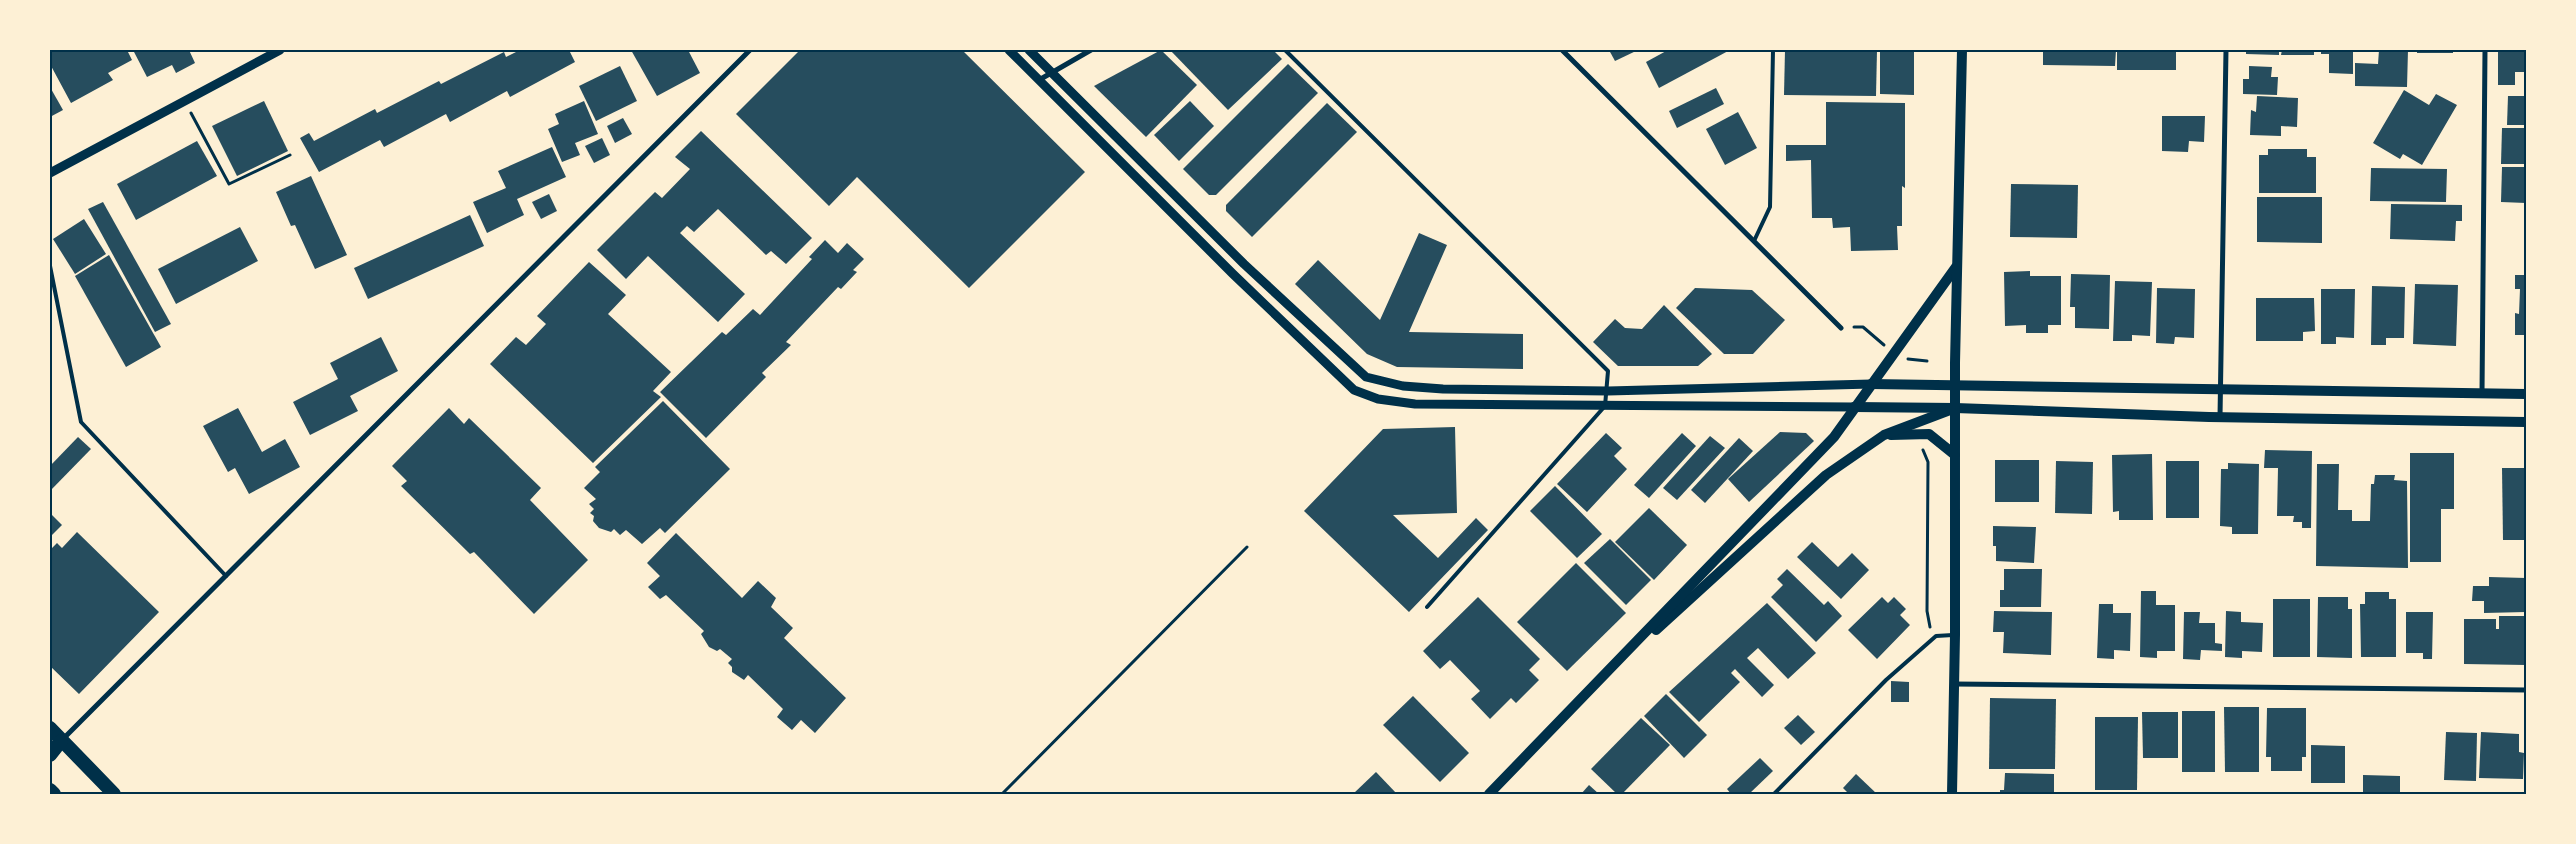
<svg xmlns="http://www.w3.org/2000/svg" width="2576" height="844" font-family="'Archivo Narrow',sans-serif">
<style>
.building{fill:#264d5e}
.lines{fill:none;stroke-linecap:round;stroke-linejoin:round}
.path{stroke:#003049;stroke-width:3}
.service{stroke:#003049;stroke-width:4}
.minor{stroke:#003049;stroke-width:5}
.tertiary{stroke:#003049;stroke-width:9}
.secondary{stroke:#003049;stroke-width:10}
.trunk{stroke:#003049;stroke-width:14}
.neatline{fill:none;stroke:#003049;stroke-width:2}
</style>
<rect width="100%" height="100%" fill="#fdf0d5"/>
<g class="building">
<path d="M50 50H127L132 60 108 73 113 80 71 103 50 64Z"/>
<path d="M133 50H189L195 63 176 73 172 65 147 77Z"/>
<path d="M520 50H569L575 62 510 97 507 91 450 122 446 114 384 147 380 140 319 172 300 138 309 133 314 141 375 109 377 113 439 81 441 84 504 52 506 57Z"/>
<path d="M631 50H688L700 73 657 96Z"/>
<path d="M800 50H962L1085 172 969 288 857 177 829 206 736 114Z"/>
<path d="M1161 50 1197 85 1146 137 1094 86Z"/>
<path d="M1170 50H1273L1282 59 1228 110Z"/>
<path d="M1609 50H1638L1615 61Z"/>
<path d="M1668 50H1730L1659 88 1646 62Z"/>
<path d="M1785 50H1877L1876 96 1784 95Z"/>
<path d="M1880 50H1914V95L1880 94Z"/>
<path d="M2043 50H2116L2115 66 2043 65Z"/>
<rect x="2117" y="50" width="59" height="20"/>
<path d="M2246 50H2279V55L2246 54Z"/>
<path d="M2282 50H2314V55H2281Z"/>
<path d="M2321 50H2353V74L2329 73V54H2321Z"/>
<path d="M2379 50H2408L2407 87 2355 86V63L2378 64Z"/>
<rect x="2417" y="50" width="36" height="3"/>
<path d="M2498 50H2526V72H2515V85H2498Z"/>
<path d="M1288 64 1318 93 1216 195H1209L1183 169Z"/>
<path d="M620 66 637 101 596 121 579 86Z"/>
<path d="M2249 66 2272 67 2271 77H2278L2277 95 2243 94V79H2249Z"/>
<path d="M50 87 63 110 50 117Z"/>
<path d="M1716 88 1724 104 1677 128 1669 111Z"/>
<path d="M2404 90 2429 105 2436 94 2457 105 2422 165 2403 154 2400 159 2373 143Z"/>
<path d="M2257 96 2298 98 2297 127 2281 126V136L2250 135 2251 110 2256 112Z"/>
<path d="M2508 96H2526V125H2507Z"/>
<path d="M264 101 288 151 237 176 212 126Z"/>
<path d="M584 101 598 134 575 143 580 155 562 162 548 129 559 124 555 114Z"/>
<path d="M1190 101 1214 126 1179 161 1154 135Z"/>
<path d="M1826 102 1905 103V188L1902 186V226H1897L1898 250 1851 251 1850 227 1833 228 1832 218H1812L1811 160 1786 161V145H1826Z"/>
<path d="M1327 103 1357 132 1252 237 1226 211V205Z"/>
<path d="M1738 112 1757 148 1725 165 1706 129Z"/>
<path d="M2162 116H2205L2204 142 2189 141 2188 152 2162 151Z"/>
<path d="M623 118 632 134 615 143 607 126Z"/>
<path d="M2502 128H2526V164H2501Z"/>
<path d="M701 131 812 238 786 264 771 251 766 255 718 209 694 232 687 226 680 233 745 294 718 322 648 256 626 279 597 250 655 192 662 198 690 169 675 157Z"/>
<path d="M602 138 610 155 594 163 585 146Z"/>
<path d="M197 141 217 176 136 220 117 184Z"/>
<path d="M552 147 566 177 517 199 524 215 487 233 473 202 506 188 498 171Z"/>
<path d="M2268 149H2307V157H2316V193H2259V155H2268Z"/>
<path d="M2502 167H2526V203L2501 202Z"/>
<path d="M2371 168 2447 169 2446 202 2370 201Z"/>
<path d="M311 176 347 255 315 269 295 225 291 226 276 192Z"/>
<path d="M2011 184 2078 185 2077 238 2010 237Z"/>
<path d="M549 194 557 211 541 219 532 202Z"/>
<path d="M2257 197H2322V243L2257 242Z"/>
<path d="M103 202 171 324 155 332 88 209Z"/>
<path d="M2391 204 2462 205V221H2456L2455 241 2390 239Z"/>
<path d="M470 215 484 246 368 299 354 268Z"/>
<path d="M84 219 106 254 75 274 53 239Z"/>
<path d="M240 227 258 261 176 304 158 269Z"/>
<path d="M1419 233 1447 245 1409 332 1523 334V369L1397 367 1367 354 1295 284 1318 260 1380 320Z"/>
<path d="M825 240 838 253 847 243 864 259 853 270 857 272 841 289 838 287 786 342 791 345 762 373 766 377 706 438 660 392 722 332 726 335 753 309 760 315 812 259 809 257Z"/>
<path d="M109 255 161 347 126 367 75 276Z"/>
<path d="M589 262 626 295 608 314 671 372 653 391 661 397 593 463 490 364 516 337 526 345 546 324 537 316Z"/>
<path d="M2030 271V276H2061V325H2048V333H2026V325L2005 326 2004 272Z"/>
<path d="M2071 274 2110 275 2109 329 2075 328V307H2070Z"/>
<path d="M2515 275H2526V335H2515V313L2519 314 2520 289H2515Z"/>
<path d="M2115 281 2152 282 2150 336 2132 335V341H2113Z"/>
<path d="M2415 284 2458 285 2456 346 2413 344Z"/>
<path d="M2372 286 2405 287 2404 338H2386V345H2371Z"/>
<path d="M1695 288 1752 290 1785 320 1753 354H1724L1676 308Z"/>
<path d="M2157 288 2195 289 2194 338 2175 337 2174 344 2156 343Z"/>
<path d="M2321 289H2355L2354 338 2336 337V344H2321Z"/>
<path d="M2256 298H2314L2315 331 2303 332V341H2256Z"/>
<path d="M1664 305 1712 354 1698 366H1618L1593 342 1615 319 1625 328 1642 329Z"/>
<path d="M381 337 398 371 350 396 358 411 310 435 293 402 338 379 330 363Z"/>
<path d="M663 401 730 469 665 533 660 528 642 544 626 530 620 535 614 529 611 532 599 528 593 521 594 516 590 513 594 509 589 504 596 499 584 488 600 472 595 467Z"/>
<path d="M238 408 262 452 285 439 300 467 249 494 235 468 228 472 203 426Z"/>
<path d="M449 408 464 424 469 418 541 488 530 500 588 560 534 614 474 552 470 554 401 486 407 481 392 466Z"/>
<path d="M1455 427 1457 513 1393 515 1438 558 1476 518 1488 530 1409 612 1304 511 1383 429Z"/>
<path d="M1780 432 1806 433 1814 441 1749 502 1728 479Z"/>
<path d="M1606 433 1622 448 1614 456 1627 469 1587 512 1557 484Z"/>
<path d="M1682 433 1696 446 1649 498 1634 485Z"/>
<path d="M1710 436 1725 448 1677 500 1663 488Z"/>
<path d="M78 437 91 449 50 491V466Z"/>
<path d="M1739 438 1753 451 1705 503 1691 490Z"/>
<path d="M2265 450 2312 451 2311 528H2302V522H2293L2294 516H2277L2278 468H2264Z"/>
<path d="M2410 453H2454V509H2441V562H2410Z"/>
<path d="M2152 454 2153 520H2119V511L2113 512 2112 455Z"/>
<rect x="1995" y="460" width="44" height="42"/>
<path d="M2056 461 2093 462 2092 514 2055 513Z"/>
<rect x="2166" y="461" width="33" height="57"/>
<path d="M2228 463 2259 464 2258 534H2232V527L2220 526 2221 469H2228Z"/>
<path d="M2317 464H2339L2338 510H2352V521H2370L2371 484H2374L2375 475H2395L2394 480 2407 481 2408 568 2316 566Z"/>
<path d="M2502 468H2526V540H2503Z"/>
<path d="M1555 486 1602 534 1577 558 1530 511Z"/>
<path d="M1649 508 1687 545 1654 580 1615 542Z"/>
<path d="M50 513 62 525 50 537Z"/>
<path d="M1993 526 2036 527 2034 563 1996 561V546H1993Z"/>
<path d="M77 532 159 612 79 694 50 666V550L57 543 62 548Z"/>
<path d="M676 533 742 598 758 581 776 598 771 607 793 628 784 638 846 698 815 733 801 720 792 730 777 717 783 709 748 675 744 680 732 672V667L728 663 732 659 720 649 717 651 709 647 701 634 704 631 666 595 660 599 648 587 660 576 647 563Z"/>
<path d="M1610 539 1651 580 1626 605 1584 563Z"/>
<path d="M1812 542 1838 567 1852 553 1869 570 1841 599 1797 557Z"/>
<path d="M1576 563 1626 613 1567 671 1517 622Z"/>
<path d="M1787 569 1824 605 1828 601 1842 616 1816 642 1771 597 1783 585 1777 579Z"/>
<path d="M2004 569H2042L2041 607H2000V590H2004Z"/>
<path d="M2489 577 2526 578V612L2484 613V601H2472L2473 586H2489Z"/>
<path d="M2141 591H2156V605H2175V651H2157V658L2140 657Z"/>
<path d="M2365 592H2389V599H2396V657H2361L2360 604H2365Z"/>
<path d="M1478 597 1540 659 1529 670 1539 680 1516 703 1511 698 1490 719 1471 699 1480 691 1450 660 1440 669 1423 651Z"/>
<path d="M1882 597 1888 603 1894 597 1906 609 1900 615 1910 625 1877 659 1848 630Z"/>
<path d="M2318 597H2348V609H2352V658L2317 657Z"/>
<rect x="2273" y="599" width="37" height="58"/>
<path d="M1767 603 1816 653 1788 679 1758 648 1747 658 1774 685 1762 697 1735 669 1731 673 1740 682 1699 722 1669 692Z"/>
<path d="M2099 604H2113V613H2131L2130 651 2114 650V659L2097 658Z"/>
<path d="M1994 611 2052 612 2051 655 2003 653 2004 632H1993Z"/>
<path d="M2226 611 2241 612V622L2263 623 2262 652 2242 651V658L2225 657Z"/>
<path d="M2184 612H2200L2199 623H2215V643L2222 644V651L2201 650 2200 660 2183 659Z"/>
<path d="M2406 612H2433L2432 659H2423V653H2406Z"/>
<path d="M2499 616H2526V665L2464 664V619H2496V629H2499Z"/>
<path d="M1891 681 1909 682V702H1891Z"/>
<path d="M1666 694 1707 735 1684 758 1644 716Z"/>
<path d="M1413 696 1469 753 1440 782 1383 725Z"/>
<path d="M1990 698 2056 699 2055 769H1989Z"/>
<path d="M2224 707H2259V772H2225Z"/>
<path d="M2267 708H2306V757H2302V771H2271V757H2266Z"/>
<rect x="2182" y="711" width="33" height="61"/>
<path d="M2142 712H2178V758H2143Z"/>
<path d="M1798 715 1815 732 1801 745 1784 728Z"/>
<path d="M2095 717H2138L2137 790H2095Z"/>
<path d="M1641 718 1670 745 1622 794H1617L1591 769Z"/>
<path d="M2446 732 2477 733 2476 781 2444 780Z"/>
<path d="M2481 732 2519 734V752L2524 753 2523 779 2479 778Z"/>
<path d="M2311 745 2345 746V783H2311Z"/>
<path d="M1760 758 1773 771 1749 794H1731L1727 789Z"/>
<path d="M1376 772 1397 794H1353Z"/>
<path d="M2005 773 2054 774V794H2000V790H2004Z"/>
<path d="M1856 774 1877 794H1849L1843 788Z"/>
<path d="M2363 775 2400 776V794H2363Z"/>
<path d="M1589 785 1599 794H1581Z"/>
</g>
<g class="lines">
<g class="path">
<path d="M191 113 229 184 290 155"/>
<path d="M1854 327H1863L1884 345"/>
<path d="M1908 359 1927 361"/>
<path d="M1923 450 1928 462 1927 611 1930 627"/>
<path d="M1002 794 1247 547"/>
</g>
<g class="service">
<path d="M1285 50 1608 371 1605 406 1427 607"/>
<path d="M1754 241 1770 207 1773 50"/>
<path d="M50 266 81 422 226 576"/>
<path d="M1774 794 1886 680 1936 636 1953 635"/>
</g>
<g class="minor">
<path d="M1562 50 1841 328"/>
<path d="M1039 80 1091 50"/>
<path d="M2482 393 2485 50"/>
<path d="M2220 417 2226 50"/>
<path d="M1954 684 2526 690"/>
<path d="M62 740 750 50"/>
</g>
<g class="tertiary">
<path d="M1009 50 1233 274 1354 390 1378 399 1415 404 1854 407"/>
<path d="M1029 50 1244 264 1366 377 1403 386 1443 389 1608 391 1871 384"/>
<path d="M50 173 280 50"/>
</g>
<g class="secondary">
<path d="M1871 384 2526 394"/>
<path d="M1854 407 1955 408 2209 417 2526 422"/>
<path d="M1891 435 1929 434 1955 455"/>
<path d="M1656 630 1826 475 1884 435 1950 410"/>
<path d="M1489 794 1834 437 1956 267"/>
<path d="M1952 794 1955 635V363L1962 50"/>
</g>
<g class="trunk">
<path d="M50 728 114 794"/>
<path d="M50 755 61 741"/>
<path d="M50 790 54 794"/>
</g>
</g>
<rect width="2576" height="844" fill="none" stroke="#fdf0d5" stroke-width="102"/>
<rect x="51" y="51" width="2474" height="742" class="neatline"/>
</svg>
